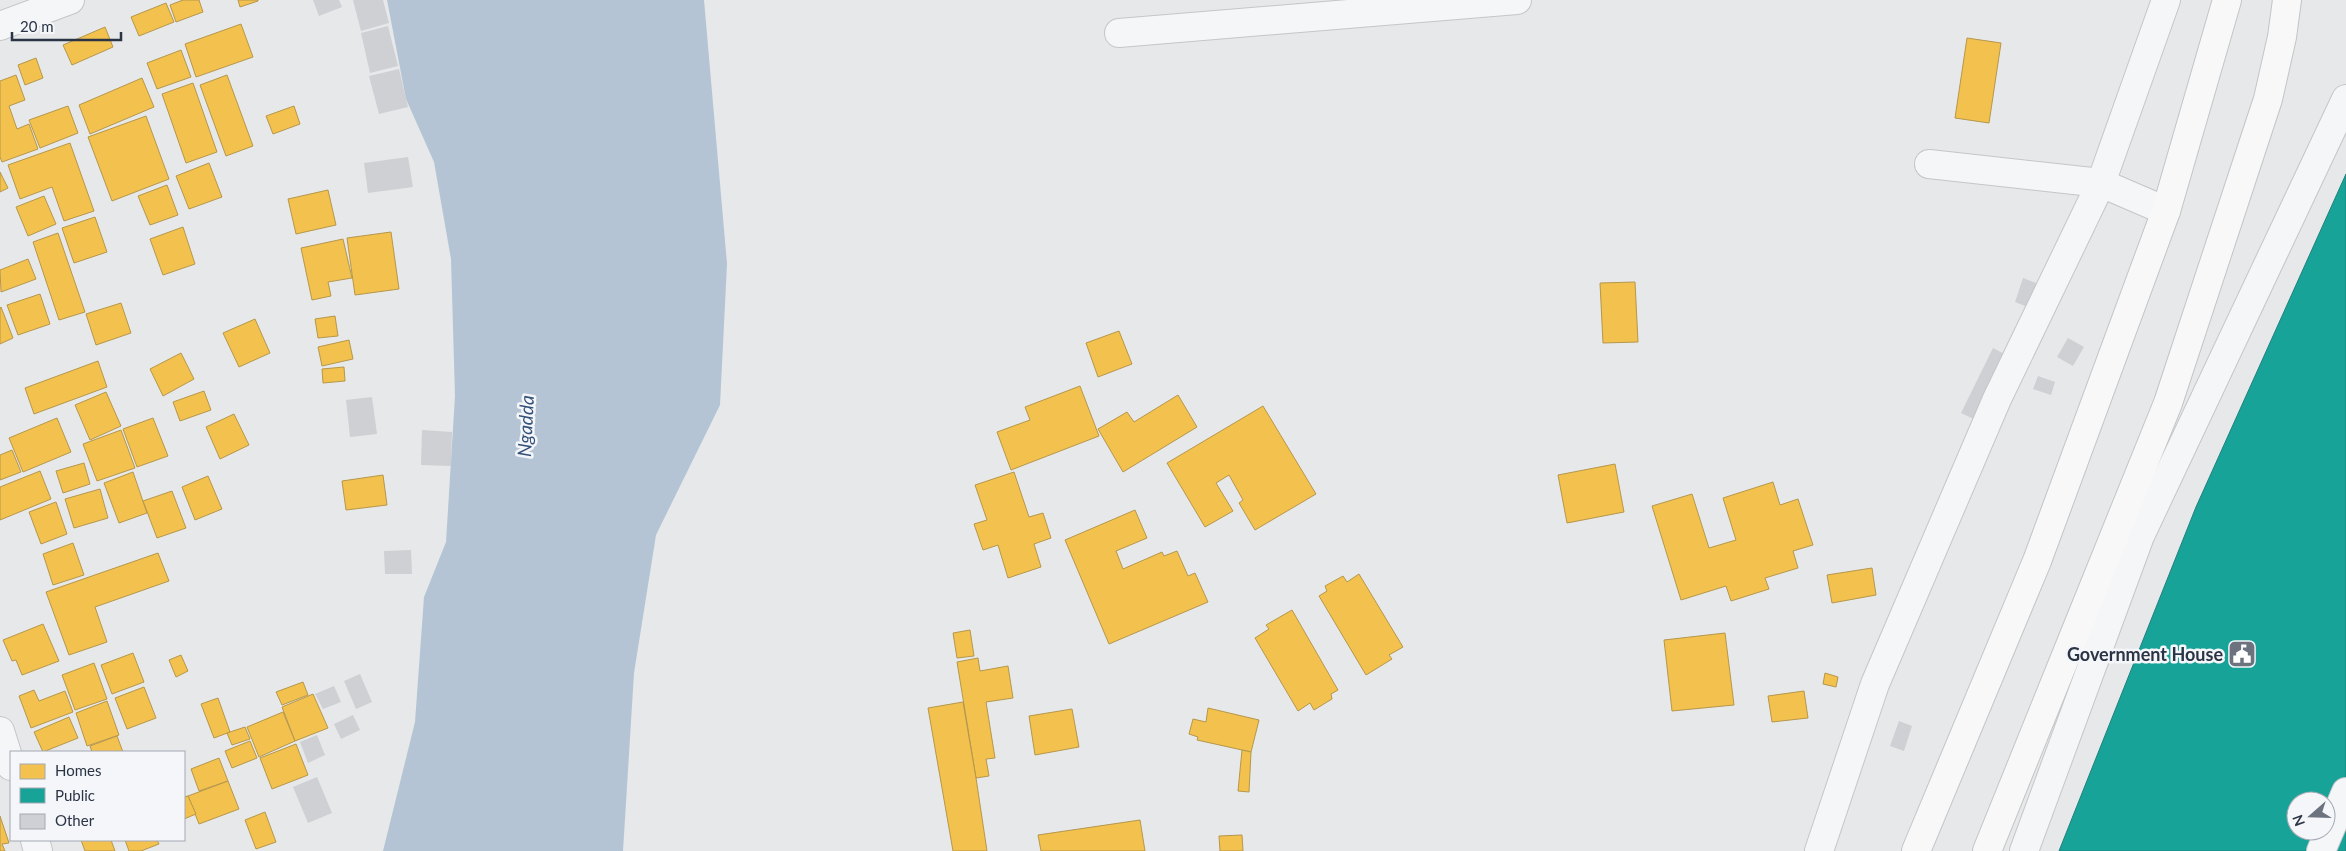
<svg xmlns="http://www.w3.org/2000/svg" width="2346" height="851" font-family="Lato,sans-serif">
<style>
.water{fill:#b4c4d5}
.homes{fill:#f2c14e;stroke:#b6974b}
.public{fill:#17a398;stroke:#1d827f;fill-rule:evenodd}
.building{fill:#ced0d3}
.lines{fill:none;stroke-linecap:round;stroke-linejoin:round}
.minor-casing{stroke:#c4c6c8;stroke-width:30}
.major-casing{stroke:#c2c5c8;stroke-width:30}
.minor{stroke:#f5f6f7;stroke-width:28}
.major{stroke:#f8f8f8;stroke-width:28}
.labels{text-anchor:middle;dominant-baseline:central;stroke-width:5;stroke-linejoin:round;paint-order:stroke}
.poi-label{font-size:18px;font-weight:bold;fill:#2b3445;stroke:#f4f6f9;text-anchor:end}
.water-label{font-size:19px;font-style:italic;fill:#34527a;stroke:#f4f6f9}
</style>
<rect width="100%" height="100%" fill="#e6e8ea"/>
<path class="water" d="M387 0H704L727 264 720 405 656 535 634 673 623 851H383L415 722 424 597 446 542 455 396 451 259 434 162 406 99Z"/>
<g class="homes">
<path d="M183 0H199L203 12 176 22 170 5Z"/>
<path d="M238 0H258V1L240 7Z"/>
<path d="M166 3 174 22 139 36 131 17Z"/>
<path d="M241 24 253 57 196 77 185 44Z"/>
<path d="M105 27 113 47 72 65 63 45Z"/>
<path d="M1967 38 2001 43 1989 123 1955 118Z"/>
<path d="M181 50 191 77 157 89 147 63Z"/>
<path d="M36 58 43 78 25 85 18 65Z"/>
<path d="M16 75 25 100 9 106 17 129 29 124 38 149 2 162 0 157V81Z"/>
<path d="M227 75 253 146 226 156 200 85Z"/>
<path d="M142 78 154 107 90 134 79 105Z"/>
<path d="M193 83 217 152 186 163 162 94Z"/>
<path d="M68 106 78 133 40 148 29 120Z"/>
<path d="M294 106 300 124 273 134 266 116Z"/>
<path d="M146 116 169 179 112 201 88 137Z"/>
<path d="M70 143 94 211 64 221 52 187 20 199 8 165Z"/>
<path d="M209 163 222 197 189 209 176 176Z"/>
<path d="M0 172 8 188 0 192Z"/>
<path d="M167 185 178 215 150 225 138 196Z"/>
<path d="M328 190 336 225 296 234 288 199Z"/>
<path d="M44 196 56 224 28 236 16 207Z"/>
<path d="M95 217 107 252 74 263 62 228Z"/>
<path d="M183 227 195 264 163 275 150 239Z"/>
<path d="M391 232 399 289 355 295 347 238Z"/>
<path d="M58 233 85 312 59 320 33 242Z"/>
<path d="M343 239 352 278 328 282 331 296 312 300 301 248Z"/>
<path d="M28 259 36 279 1 292 0 270Z"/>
<path d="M1635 282 1638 342 1603 343 1600 283Z"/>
<path d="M40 294 50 324 18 335 7 305Z"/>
<path d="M121 303 131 333 96 345 86 314Z"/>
<path d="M1 307 13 338 0 344V308Z"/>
<path d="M335 316 338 336 318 338 315 319Z"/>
<path d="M255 319 270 353 239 367 223 333Z"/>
<path d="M1119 331 1132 364 1098 377 1086 343Z"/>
<path d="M349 340 353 359 322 366 318 347Z"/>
<path d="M181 353 194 379 163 396 150 369Z"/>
<path d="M98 361 107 387 34 414 25 388Z"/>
<path d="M344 367 345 381 323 383 322 369Z"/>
<path d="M1080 386 1099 436 1011 470 997 432 1030 420 1025 407Z"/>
<path d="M204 391 211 410 180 421 173 402Z"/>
<path d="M106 392 121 426 90 440 75 405Z"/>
<path d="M1178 395 1197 427 1123 472 1098 429 1127 412 1134 422Z"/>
<path d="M1263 406 1316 494 1255 530 1239 503 1243 500 1229 475 1216 483 1233 511 1205 527 1167 463Z"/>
<path d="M234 414 249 445 220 459 206 427Z"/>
<path d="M57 418 71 452 23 472 9 438Z"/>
<path d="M153 418 168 456 137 467 123 429Z"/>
<path d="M121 430 135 468 97 481 83 444Z"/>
<path d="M12 450 21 472 0 480V455Z"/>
<path d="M84 463 90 484 63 493 56 471Z"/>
<path d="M1615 464 1624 512 1567 523 1558 475Z"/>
<path d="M40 471 51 499 0 520V487Z"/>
<path d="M133 472 147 513 119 523 104 483Z"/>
<path d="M1014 472 1029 517 1043 513 1051 538 1034 544 1041 567 1008 578 998 545 983 550 974 524 987 520 975 485Z"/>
<path d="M383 475 387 505 346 510 342 481Z"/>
<path d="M208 476 222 509 195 520 182 487Z"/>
<path d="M1773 482 1780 505 1798 499 1813 545 1793 551 1798 568 1765 578 1769 589 1731 601 1726 586 1681 600 1652 506 1692 494 1709 548 1736 540 1723 498Z"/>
<path d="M100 489 108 518 74 528 65 499Z"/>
<path d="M172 491 186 528 157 538 143 501Z"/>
<path d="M56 502 67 534 41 544 29 512Z"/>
<path d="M1135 510 1147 538 1116 551 1123 569 1162 552 1164 556 1177 551 1188 576 1195 573 1208 602 1109 644 1065 540Z"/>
<path d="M73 543 84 575 53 585 43 554Z"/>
<path d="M158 553 169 581 95 607 107 642 69 655 46 592Z"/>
<path d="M1872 568 1876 595 1832 603 1827 575Z"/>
<path d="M1359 574 1403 647 1389 655 1392 659 1366 675 1319 596 1327 591 1325 586 1343 576 1347 582Z"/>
<path d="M1292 610 1338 690 1331 694 1332 699 1314 710 1310 703 1298 711 1255 638 1269 629 1266 625Z"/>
<path d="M43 624 59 661 22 675 16 660 12 661 3 640Z"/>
<path d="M970 630 974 656 957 658 953 633Z"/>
<path d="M1725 633 1734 705 1672 711 1664 640Z"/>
<path d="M133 653 144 682 112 694 101 665Z"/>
<path d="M181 655 188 671 176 677 169 660Z"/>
<path d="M978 658 980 671 1008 666 1013 698 986 702 995 758 986 759 989 776 976 778 957 662Z"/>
<path d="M94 663 107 699 75 710 62 675Z"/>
<path d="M1825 673 1838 677 1836 687 1823 684Z"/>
<path d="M303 682 308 695 282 705 276 692Z"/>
<path d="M144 687 156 718 127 729 115 698Z"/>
<path d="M34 690 39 701 65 691 73 712 31 728 19 696Z"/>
<path d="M1804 691 1808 718 1772 722 1768 696Z"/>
<path d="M2251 693 2288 710 2267 759 2230 742Z"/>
<path d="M313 694 328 728 295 741 282 707Z"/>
<path d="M218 698 230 732 214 738 201 704Z"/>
<path d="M107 701 119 735 87 746 76 713Z"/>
<path d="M963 702 976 778 987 851H953L928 708Z"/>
<path d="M1208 708 1259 720 1251 752 1197 740 1198 737 1189 734 1193 719 1206 722Z"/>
<path d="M1072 709 1079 747 1035 755 1029 716Z"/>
<path d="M283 712 295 741 259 757 247 727Z"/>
<path d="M69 717 78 738 43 752 34 732Z"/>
<path d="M245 727 250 739 232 745 227 733Z"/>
<path d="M117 736 123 752H92L90 746Z"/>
<path d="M250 741 257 758 232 768 225 751Z"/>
<path d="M296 744 308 775 272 789 260 758Z"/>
<path d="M2292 744 2320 756 2302 801H2296L2273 792Z"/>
<path d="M1242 750 1251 752 1249 792 1238 791Z"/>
<path d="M219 758 228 781 199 791 191 769Z"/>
<path d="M228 781 239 809 199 824 188 796Z"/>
<path d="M188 796 196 814 184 819V797Z"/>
<path d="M265 812 276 842 256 849 245 820Z"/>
<path d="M0 816 9 843 2 844 5 851H0Z"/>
<path d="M1140 820 1145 851H1041L1038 835Z"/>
<path d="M1242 835 1243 851H1220L1219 836Z"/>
<path d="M81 840H111L115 851H85Z"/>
<path d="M125 840H157L159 844 141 851H129Z"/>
</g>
<path class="public" d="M2346 174V851H2059L2196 507ZM2296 801H2326V831H2296Z"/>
<g class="building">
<path d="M313 0H339L342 7 319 16Z"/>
<path d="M353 0H383L389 23 361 31Z"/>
<path d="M388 26 398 66 370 73 361 33Z"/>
<path d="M399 69 408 107 379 114 369 76Z"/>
<path d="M408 157 413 187 368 193 364 163Z"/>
<path d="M2023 278 2039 284 2030 308 2015 302Z"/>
<path d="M2068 338 2084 347 2073 366 2057 357Z"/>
<path d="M1993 348 2012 358 1980 422 1961 413Z"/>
<path d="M2038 376 2055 382 2051 395 2033 389Z"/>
<path d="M372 397 377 434 350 437 346 400Z"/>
<path d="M422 430 452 432 451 466 421 465Z"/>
<path d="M411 550 412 574H385L384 551Z"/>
<path d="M360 674 372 702 356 709 344 681Z"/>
<path d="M334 686 341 702 323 709 315 694Z"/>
<path d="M353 715 360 730 341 739 334 724Z"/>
<path d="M1899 721 1912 726 1904 751 1890 746Z"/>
<path d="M317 735 325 755 308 763 300 742Z"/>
<path d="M317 777 332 813 308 823 293 787Z"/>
</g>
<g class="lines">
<defs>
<g id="minor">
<path d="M0 26 70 0"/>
<path d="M1119 33 1517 0"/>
<path d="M1929 164 2101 183 2166 211"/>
<path d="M0 731 11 766"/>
<path d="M35 840 38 851"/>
<path d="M1819 851 1875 684 1997 399 2101 183 2166 0"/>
<path d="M2024 851 2140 536 2346 99"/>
<path d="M2321 851 2346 792"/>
</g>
<g id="major">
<path d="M1916 851 2037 561 2166 211 2227 0"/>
<path d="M1987 851 2168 403 2268 99 2282 37 2287 0"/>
</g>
</defs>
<use href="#minor" class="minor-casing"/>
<use href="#major" class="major-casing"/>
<use href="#minor" class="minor"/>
<use href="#major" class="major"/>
</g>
<defs>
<symbol id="civic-square" viewBox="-11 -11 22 22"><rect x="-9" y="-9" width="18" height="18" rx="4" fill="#6c737f" stroke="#f4f6f9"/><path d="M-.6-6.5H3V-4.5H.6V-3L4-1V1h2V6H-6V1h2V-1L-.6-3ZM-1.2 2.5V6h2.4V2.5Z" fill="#fff"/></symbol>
</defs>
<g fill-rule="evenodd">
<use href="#civic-square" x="2226" y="638" width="32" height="32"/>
</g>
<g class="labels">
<g class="poi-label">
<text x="2223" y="654">Government House</text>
</g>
<g class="water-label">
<text transform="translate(525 426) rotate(-87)">Ngadda</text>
</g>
</g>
<rect x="10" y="751" width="175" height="90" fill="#f4f6f9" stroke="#a4a8b1"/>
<rect x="20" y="764" width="25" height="15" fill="#f2c14e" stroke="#a4a8b1"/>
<text x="55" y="776" font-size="15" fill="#2b3445">Homes</text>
<rect x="20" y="788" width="25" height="15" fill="#17a398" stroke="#a4a8b1"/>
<text x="55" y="801" font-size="15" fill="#2b3445">Public</text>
<rect x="20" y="814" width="25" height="15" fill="#ced0d3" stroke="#a4a8b1"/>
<text x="55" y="826" font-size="15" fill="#2b3445">Other</text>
<g transform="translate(2311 816) rotate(250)"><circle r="24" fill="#f4f6f9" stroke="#a4a8b1"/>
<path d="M0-4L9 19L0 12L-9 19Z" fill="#6c737f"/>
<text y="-8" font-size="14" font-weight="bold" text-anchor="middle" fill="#2b3445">N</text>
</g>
<path d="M12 32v8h109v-8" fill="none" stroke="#2b3445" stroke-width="2.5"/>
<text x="20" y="32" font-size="15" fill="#2b3445" stroke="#f4f6f9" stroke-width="4" paint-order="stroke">20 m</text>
</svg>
